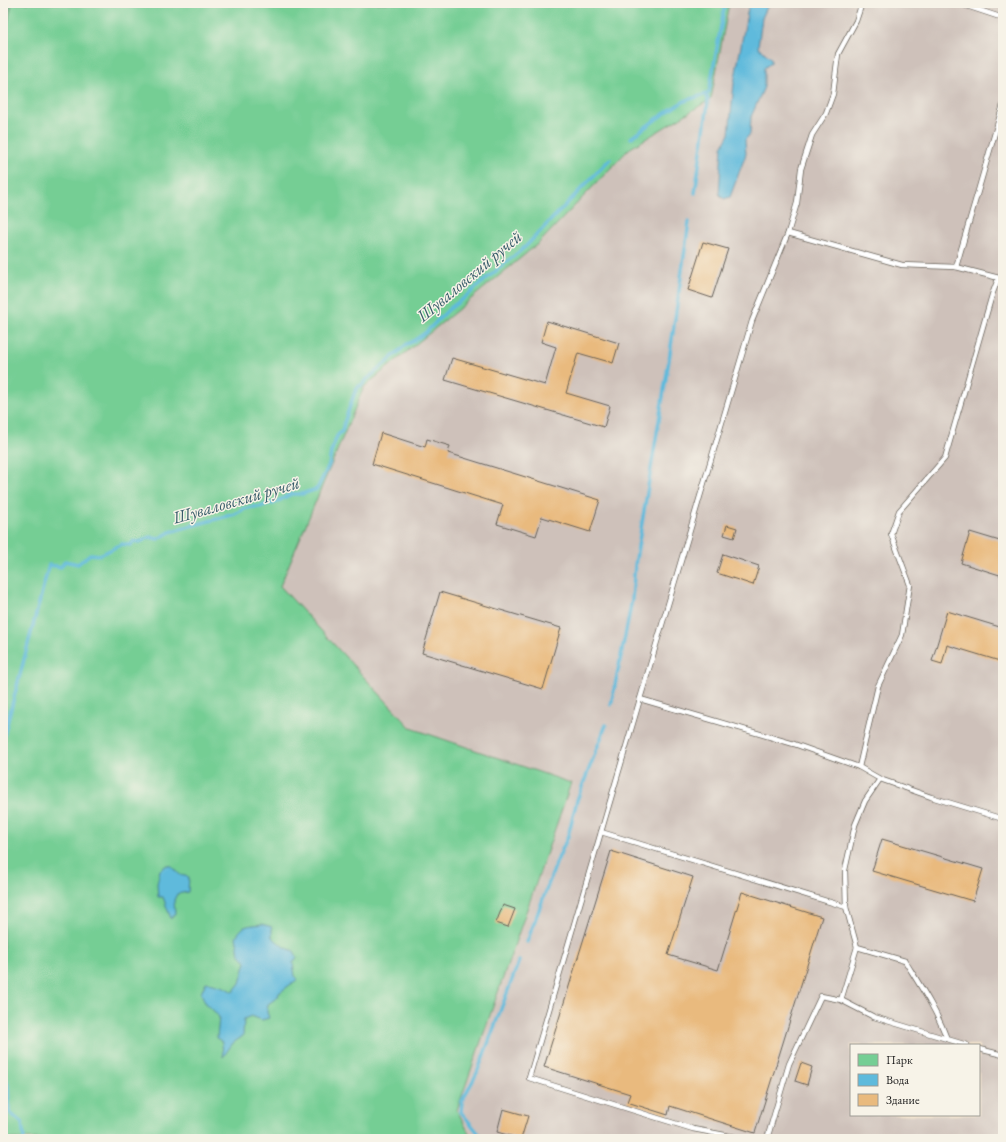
<svg xmlns="http://www.w3.org/2000/svg" width="1006" height="1142" font-family="'EB Garamond',serif">
<style>
.industrial{fill:#cec1ba;fill-rule:evenodd}
.green{fill:#75ce94;stroke:#487558}
.forest{fill:#60b17e;stroke:#3e664d}
.water{fill:#5ebadc;stroke:#3d6b7c}
.lines{fill:none;stroke-linecap:round;stroke-linejoin:round}
.stream{stroke:#5ebadc;stroke-width:3.5}
.building{fill:#e9ba7e}
.lane-casing{stroke:#676158;stroke-width:6}
.lane{stroke:#fff;stroke-width:4.5}
.labels{text-anchor:middle;dominant-baseline:central;stroke-width:3;stroke-linejoin:round;paint-order:stroke}
.water-label{font-size:17px;font-style:italic;fill:#365b69;stroke:#f7f3e8}
</style>
<rect width="100%" height="100%" fill="#f7f3e8"/>
<filter id="ink" filterUnits="userSpaceOnUse"><feTurbulence type="fractalNoise" baseFrequency=".025" numOctaves="2"/><feDisplacementMap in="SourceGraphic" scale="8" xChannelSelector="R" yChannelSelector="G"/><feConvolveMatrix kernelMatrix="1 2 1 2 8 2 1 2 1" color-interpolation-filters="sRGB"/></filter>
<filter id="wash" filterUnits="userSpaceOnUse"><feTurbulence type="fractalNoise" baseFrequency=".012" numOctaves="4" result="noise"/><feDisplacementMap in="SourceGraphic" scale="16" xChannelSelector="R" yChannelSelector="G"/><feGaussianBlur stdDeviation="0.9" result="paint"/><feColorMatrix in="noise" values="0 0 0 0 0 0 0 0 0 0 0 0 0 0 0 0 0 1.4 0 .05"/><feComposite in="paint" operator="in"/></filter>
<g filter="url(#wash)">
<rect width="100%" height="100%" fill="#f3e1c6"/>
<path class="industrial" d="M729 3H1003V1139H472L457 1110 571 783 411 728 280 586 364 387 540 242 629 149 711 99ZM851 1045H979V1115H851Z"/>
<path class="green" d="M3 3H729L711 99 629 149 540 242 364 387 280 586 411 728 571 783 457 1110 472 1139H3Z"/>
<path class="forest" d="M3 3H12L3 48Z"/>
<g class="water">
<path d="M749 3H769L762 18 758 47 771 58V63L764 68V87L751 117 750 134 745 140 746 154 730 197 724 199 719 194 722 147 729 134 734 83Z"/>
<path d="M167 865 172 866 180 875 189 877 188 892 177 894 174 900 175 913 171 919 163 897H158L157 884 160 870Z"/>
<path d="M262 924 272 927V937L284 947 294 951 297 957 293 963 295 976 298 979 279 993 278 997 268 1004 267 1012 269 1018 262 1020 251 1016 244 1019 243 1036 233 1043 223 1057 222 1042 217 1038 219 1017 212 1009 206 1005 201 993 206 982 224 987 233 992 240 983 246 962 239 953 236 937C243 924 248 926 262 924Z"/>
</g>
<g class="lines">
<g class="stream">
<path d="M631 138C648 125 665 112 683 102 691 97 704 97 709 92L725 3"/>
<path d="M695 193 707 110 708 99 706 95"/>
<path d="M611 705 628 621 632 599 635 565 669 360 689 222"/>
<path d="M3 739 49 565 61 567 65 561 78 564 90 554 100 555 122 544 130 545 134 541 140 542 150 537 158 539 170 532 183 528 235 514 244 509 252 507H260L270 503 273 504 291 494H302L317 489 329 465 331 452 337 436 342 431 344 423 355 392 359 386 362 385 365 381 407 344 412 342 425 333 449 309 468 295 479 285 526 246 610 159"/>
<path d="M527 942 557 861 568 836 577 800 606 725"/>
<path d="M3 1064 8 1086 9 1112 22 1123 24 1139"/>
<path d="M478 1139 479 1134 461 1112 462 1101 477 1073 519 961"/>
</g>
</g>
<g id="blocks">
<g class="building">
<path d="M703 242 728 249 712 298 688 290Z"/>
<path d="M547 321 619 343 613 363 578 353 566 393 610 406 604 427 445 380 452 358 545 385 556 347 541 342Z"/>
<path d="M381 433 425 447 427 439 450 446 448 453 600 500 590 532 542 517 536 536 497 524 503 505 372 464Z"/>
<path d="M727 525 737 528 734 538 724 535Z"/>
<path d="M970 532 1003 542V576L961 563Z"/>
<path d="M723 554 759 566 753 585 717 573Z"/>
<path d="M440 592 561 628 543 689 422 653Z"/>
<path d="M947 611 1003 628V662L947 645 942 664 932 661Z"/>
<path d="M882 839 983 869 973 901 872 871Z"/>
<path d="M611 851 693 877 668 955 718 970 742 892 822 917 755 1133 670 1106 668 1115 627 1102 630 1094 544 1067Z"/>
<path d="M503 905 515 909 508 927 496 923Z"/>
<path d="M801 1063 812 1067 807 1085 795 1081Z"/>
<path d="M503 1109 528 1116 521 1139 497 1132Z"/>
</g>
</g>
</g>
<g filter="url(#ink)">
<use href="#blocks" fill-opacity="0" stroke="#676158" stroke-width="1"/>
<g class="lines">
<defs>
<g id="lane">
<path d="M958 3 1003 18"/>
<path d="M788 233 902 265 956 267 1003 279"/>
<path d="M956 267 1003 105"/>
<path d="M640 699 794 744 859 767 880 779 931 797 1003 819"/>
<path d="M859 767 878 686 902 635 910 585 891 534 899 511 945 458 992 295 998 279"/>
<path d="M601 832 846 907"/>
<path d="M857 947 905 961C921 987 937 1011 947 1039"/>
<path d="M841 1000 874 1017 967 1045"/>
<path d="M979 1049 1003 1055"/>
<path d="M746 1139 693 1129 529 1078 640 699 752 321 788 233 797 203 801 169 812 135 826 113 833 94 838 54 856 21 862 3"/>
<path d="M767 1139 789 1064 821 996 841 1000 857 947 846 907 845 870 855 825 865 801 880 779"/>
</g>
</defs>
<use href="#lane" class="lane-casing"/>
<use href="#lane" class="lane"/>
</g>
</g>
<g class="labels">
<g class="water-label">
<text transform="translate(469 276) rotate(-40)">Шуваловский ручей</text>
<text transform="translate(236 500) rotate(-16)">Шуваловский ручей</text>
</g>
</g>
<rect width="1006" height="1142" fill="none" stroke="#f7f3e8" stroke-width="16"/>
<rect x="850" y="1044" width="130" height="72" fill="#f7f3e8" stroke="#9f9d96"/>
<rect x="858" y="1054" width="20" height="12" fill="#75ce94" stroke="#9f9d96"/>
<text x="886" y="1064" font-size="12" fill="#1c1c1c">Парк</text>
<rect x="858" y="1074" width="20" height="12" fill="#5ebadc" stroke="#9f9d96"/>
<text x="886" y="1084" font-size="12" fill="#1c1c1c">Вода</text>
<rect x="858" y="1094" width="20" height="12" fill="#e9ba7e" stroke="#9f9d96"/>
<text x="886" y="1104" font-size="12" fill="#1c1c1c">Здание</text>
</svg>
